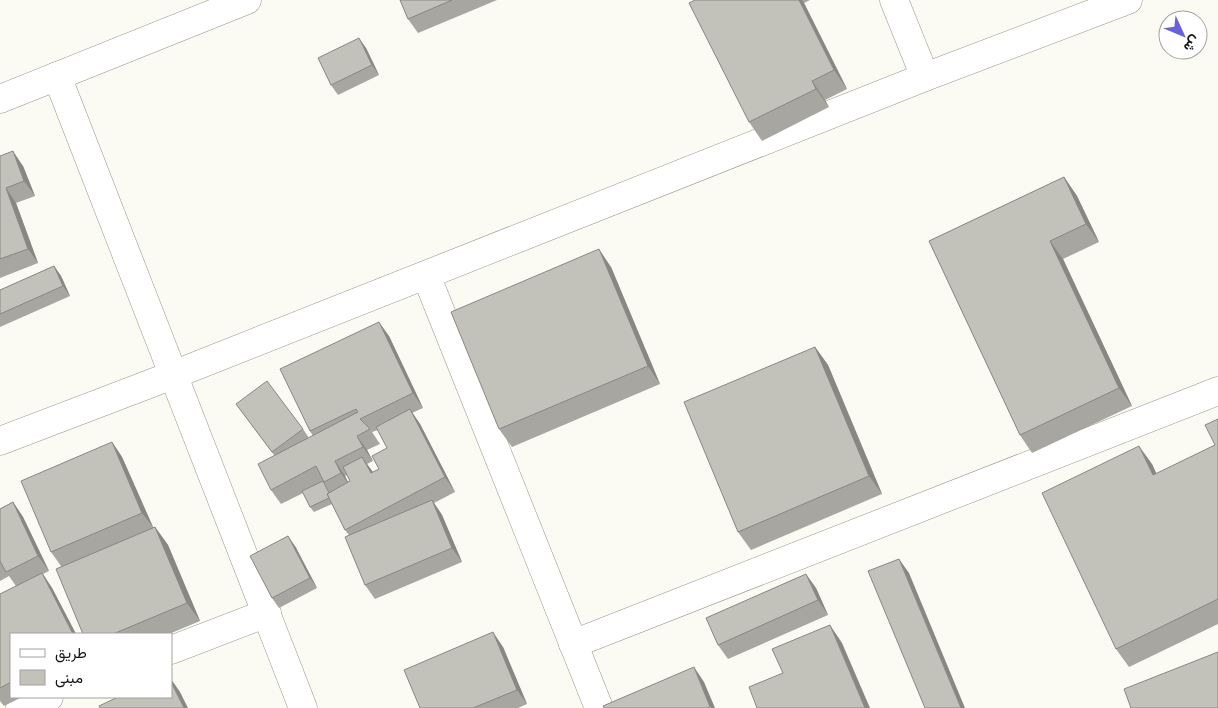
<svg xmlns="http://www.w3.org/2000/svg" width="1218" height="708" font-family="Lora,Vazirmatn,serif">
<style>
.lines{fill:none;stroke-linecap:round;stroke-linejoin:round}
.minor-casing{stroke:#97968f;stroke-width:29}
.minor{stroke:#fff;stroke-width:28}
.wall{fill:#a7a6a0;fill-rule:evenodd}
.shaded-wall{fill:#888782}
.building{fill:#c2c1ba;stroke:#888782}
</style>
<rect width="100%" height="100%" fill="#fbfaf3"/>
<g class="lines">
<defs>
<g id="minor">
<path d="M894 0 925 77 1128 0"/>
<path d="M57 76 303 708"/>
<path d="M0 99 247 0"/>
<path d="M426 275 599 708"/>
<path d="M0 441 173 375 925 77"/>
<path d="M573 644 1218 391"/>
<path d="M171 650 267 613"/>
<path d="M20 708 49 697"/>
</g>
</defs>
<use href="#minor" class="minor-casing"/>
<use href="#minor" class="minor"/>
</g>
<g class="wall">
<path d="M400 0H497L418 33 408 19Z"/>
<path d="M695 0H810L804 3 847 89 825 100 829 107 762 141 749 122Z"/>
<path d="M366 48 379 75 338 95 331 85Z"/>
<path d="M0 156 23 166 35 196 16 203 38 263 0 278Z"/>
<path d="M1064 177 1077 196 1099 242 1063 259 1132 406 1032 453 1020 435 929 241Z"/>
<path d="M54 266 61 276 70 296 0 327V290Z"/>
<path d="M611 267 660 384 512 447 499 429Z"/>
<path d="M389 336 423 408 412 413 420 424 455 492 434 503 442 515 462 562 375 599 365 585 349 535 345 530 332 504 314 512 310 507 303 493 281 504 271 490 274 455 236 404 303 429 309 438 313 436 310 431ZM378 430 387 448 379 469 373 472 367 464 373 461 367 450 380 444 372 432ZM347 475 350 481 348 482 345 476Z"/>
<path d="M815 347 828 365 882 494 751 550 738 532Z"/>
<path d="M1218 419V624L1129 667 1116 649 1152 464 1156 474 1215 445Z"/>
<path d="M112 442 122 457 153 527H155L168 545 200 621 169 634H83L61 566 51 552Z"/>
<path d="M13 502 23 517 49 571 43 574 52 588 76 634H11V697H22L4 706 0 701V594L16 586 9 576 0 581V509Z"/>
<path d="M295 546 317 588 279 608 272 598Z"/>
<path d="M816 588 828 615 728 659 718 645Z"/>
<path d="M503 647 527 704 518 708H420Z"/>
</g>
<g class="shaded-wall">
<path d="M799 0H802L804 3 847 89 834 70Z"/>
<path d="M359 38 366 48 379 75 372 65Z"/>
<path d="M812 81 825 100 829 107 816 89Z"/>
<path d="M13 151 23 166 35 196 24 181Z"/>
<path d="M1064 177 1077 196 1099 242 1086 224Z"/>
<path d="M6 188 16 203 38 263 28 249Z"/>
<path d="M1050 241 1063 259 1132 406 1119 388Z"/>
<path d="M599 249 611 267 660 384 648 366Z"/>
<path d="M54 266 61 276 70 296 63 286Z"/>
<path d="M379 322 389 336 423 408 413 393Z"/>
<path d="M815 347 828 365 882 494 869 476Z"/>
<path d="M410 409 420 424 455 492 445 477Z"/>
<path d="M357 436 367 450 373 461 363 447Z"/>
<path d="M112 442 122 457 153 527 142 513Z"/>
<path d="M1139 446 1152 464 1166 494 1153 475Z"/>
<path d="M362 457 372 471 381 488 371 473Z"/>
<path d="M335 461 345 476 351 488 341 473Z"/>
<path d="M432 500 442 515 462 562 452 548Z"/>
<path d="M13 502 23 517 49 571 38 556Z"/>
<path d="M155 527 168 545 200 621 187 603Z"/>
<path d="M288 536 295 546 317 588 310 578Z"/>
<path d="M899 559 909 573 965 708H961Z"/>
<path d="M42 573 52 588 76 634H73Z"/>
<path d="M806 574 816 588 828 615 818 600Z"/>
<path d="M830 625 842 643 870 708H865Z"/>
<path d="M493 632 503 647 527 704 517 690Z"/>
<path d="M694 667 704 682 715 708H711L710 707Z"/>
<path d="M171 679 180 692 188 708H184L171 682Z"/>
</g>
<g class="building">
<path d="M400 0H452L408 19Z"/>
<path d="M695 0H799L834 70 812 81 816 89 749 122 689 3Z"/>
<path d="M359 38 372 65 331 85 318 58Z"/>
<path d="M13 151 24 181 6 188 28 249 0 259V156Z"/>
<path d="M1064 177 1086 224 1050 241 1119 388 1020 435 929 241Z"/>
<path d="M599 249 648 366 499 429 451 312Z"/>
<path d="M54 266 63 286 0 314V290Z"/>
<path d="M379 322 413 393 360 419 370 429 357 436 363 447 335 461 341 473 324 482 316 466 271 490 258 464 358 412 356 409 310 431 280 369Z"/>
<path d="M815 347 869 476 738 532 684 402Z"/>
<path d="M267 381 303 429 272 452 236 404Z"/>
<path d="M410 409 445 477 345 530 327 494 350 481 343 467 362 457 371 473 379 469 372 456 387 448 376 427Z"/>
<path d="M1218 419V599L1116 649 1042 493 1139 446 1153 475 1215 445 1205 425Z"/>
<path d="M112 442 142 513 51 552 21 481Z"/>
<path d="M323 481 329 493 327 494 329 498 310 507 302 491Z"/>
<path d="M432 500 452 548 365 585 345 537Z"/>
<path d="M13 502 38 556 6 572 0 561V509Z"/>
<path d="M155 527 187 603 113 634H83L56 569Z"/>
<path d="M288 536 310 578 272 598 250 556Z"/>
<path d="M899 559 961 708H925L868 571Z"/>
<path d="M42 573 73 634H11V682L0 688V594Z"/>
<path d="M806 574 818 600 718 645 706 618Z"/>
<path d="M830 625 865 708H757L749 687 783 673 772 649Z"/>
<path d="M493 632 517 690 473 708H420L404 670Z"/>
<path d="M1218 652V708H1131L1124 689Z"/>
<path d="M694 667 710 707 707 708H604L603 706Z"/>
<path d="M171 682 184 708H100L99 706 118 697H171Z"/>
</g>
<rect x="10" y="633" width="162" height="65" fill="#ffffff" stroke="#a1a1a1"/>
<rect x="20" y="649" width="25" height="8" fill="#ffffff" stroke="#a1a1a1"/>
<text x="55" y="658" font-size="15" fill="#151513">طريق</text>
<rect x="20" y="670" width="25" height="15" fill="#c2c1ba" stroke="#a1a1a1"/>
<text x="55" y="683" font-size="15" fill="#151513">مبنى</text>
<g transform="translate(1183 35) rotate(134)"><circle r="24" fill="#ffffff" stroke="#a1a1a1"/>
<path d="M0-4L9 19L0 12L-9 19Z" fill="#6961db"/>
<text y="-8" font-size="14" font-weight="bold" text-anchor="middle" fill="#151513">ش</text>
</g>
</svg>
